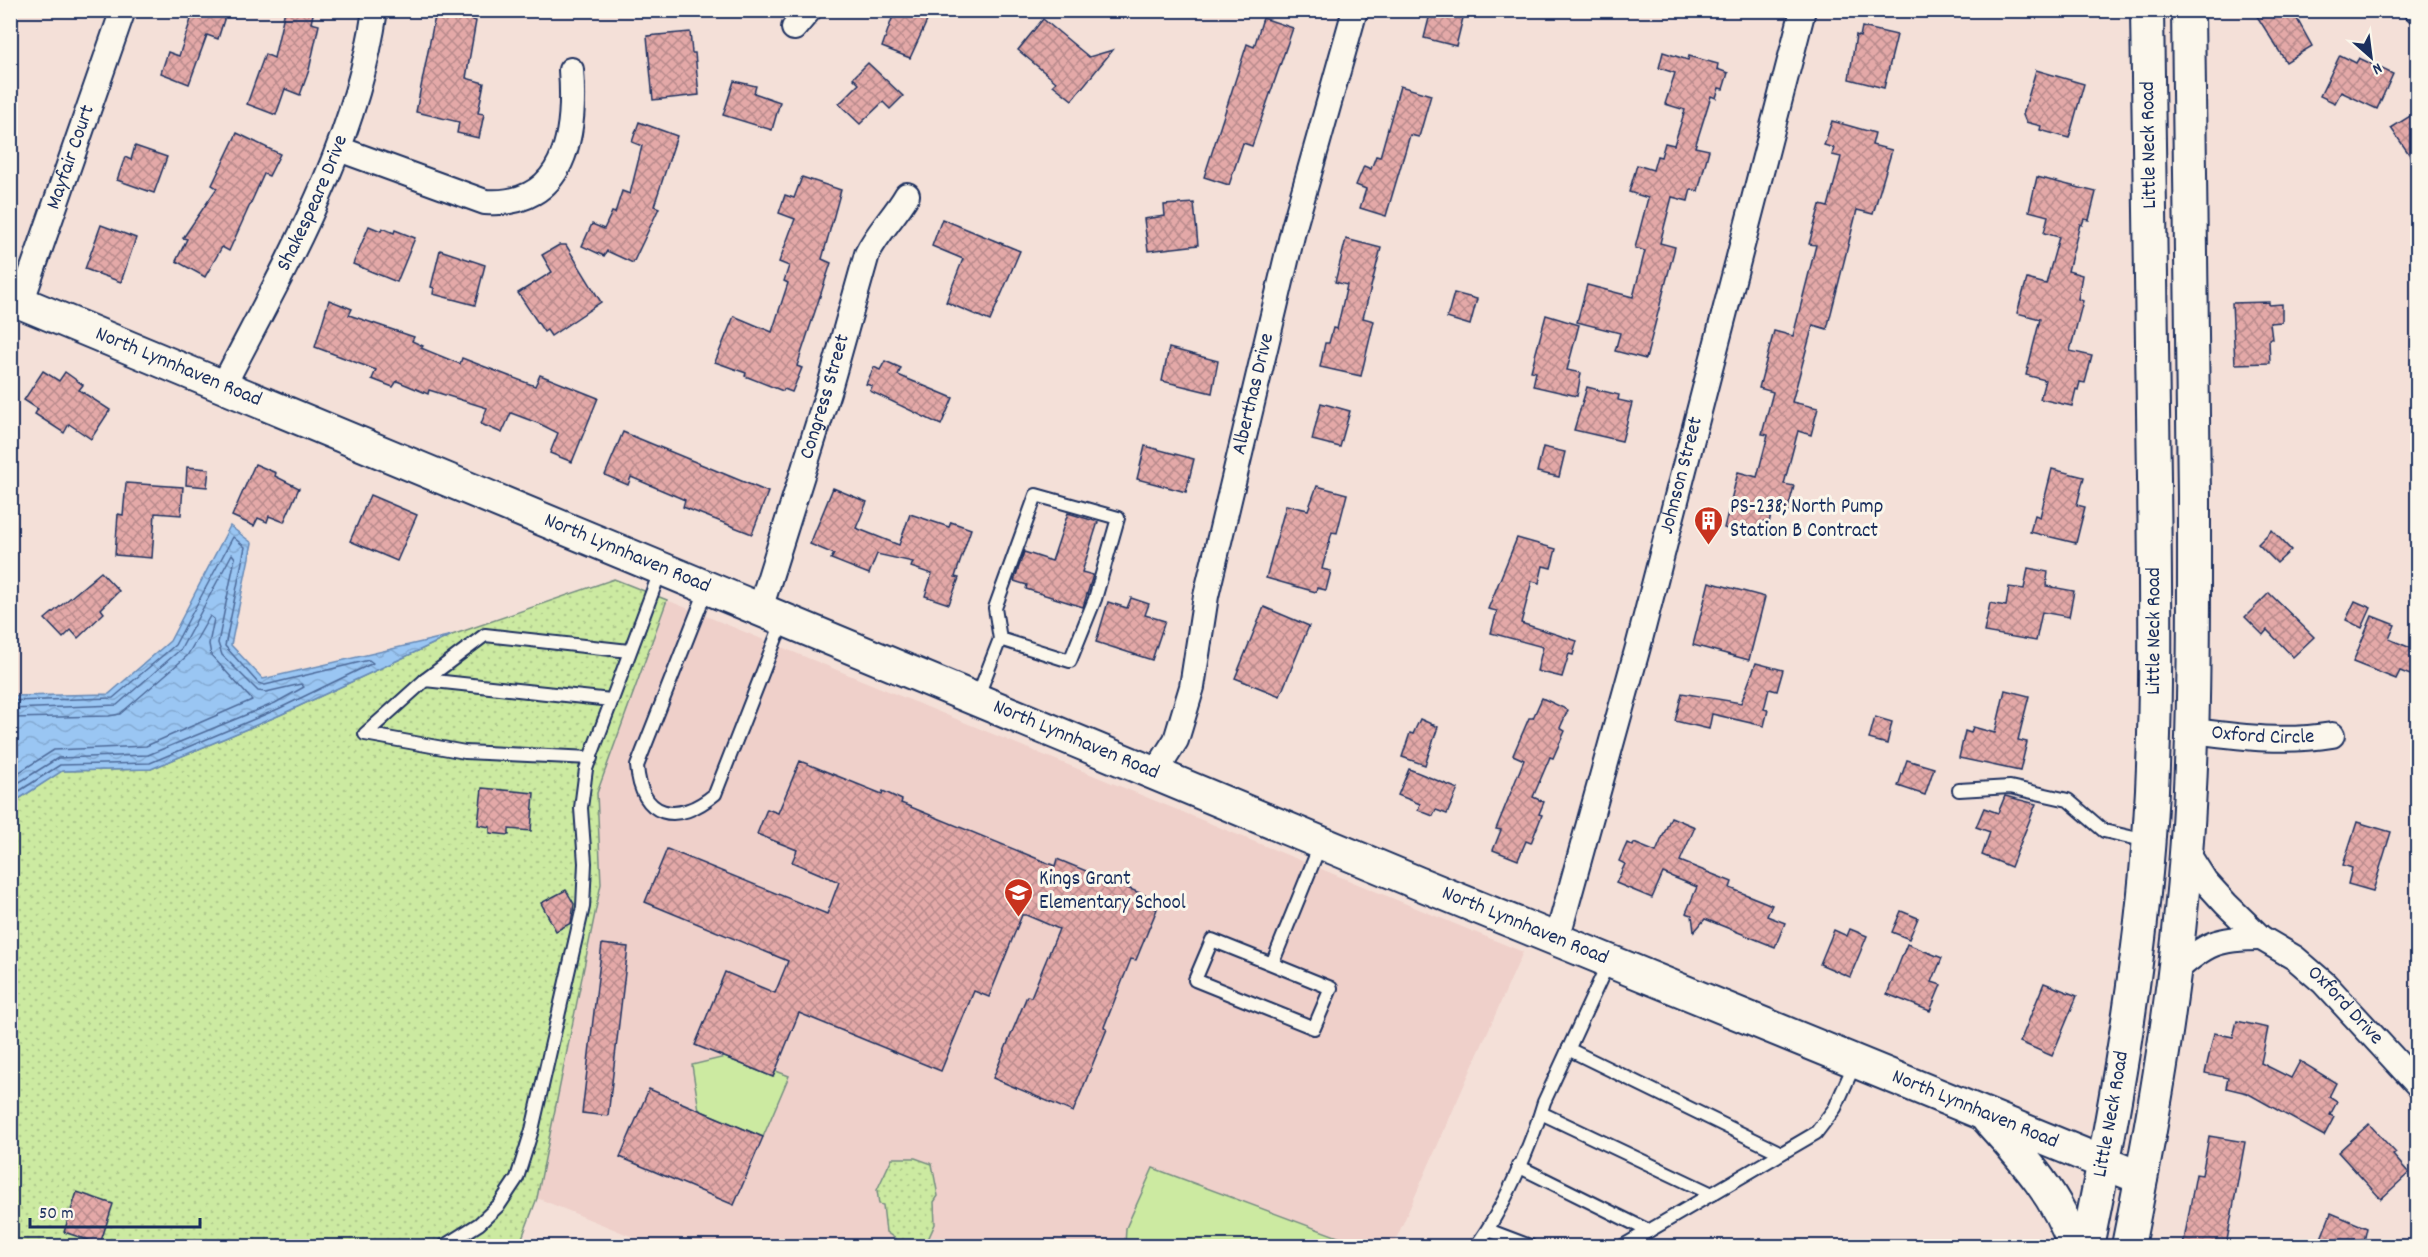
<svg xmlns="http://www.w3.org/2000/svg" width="2428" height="1257" font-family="Dekko,sans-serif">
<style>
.built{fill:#efd0ca}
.grass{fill:#cceaa1;stroke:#748c80;stroke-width:1.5}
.park{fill:url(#park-dots);stroke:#748c80;stroke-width:1.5}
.water{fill:url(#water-waves);stroke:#678ab7;stroke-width:1.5}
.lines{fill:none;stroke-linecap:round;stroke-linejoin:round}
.shore{stroke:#4e6b9a;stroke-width:1.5}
.building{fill:url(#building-cross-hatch);stroke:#1b2f5e;stroke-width:1.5}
.service-casing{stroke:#1b2f5e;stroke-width:16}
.minor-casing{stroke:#1b2f5e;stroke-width:28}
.tertiary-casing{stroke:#1b2f5e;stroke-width:36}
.service{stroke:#fbf7ec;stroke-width:12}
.minor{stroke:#fbf7ec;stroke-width:24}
.tertiary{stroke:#fbf7ec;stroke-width:32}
.labels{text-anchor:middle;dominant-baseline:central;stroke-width:6;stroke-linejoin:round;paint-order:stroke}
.street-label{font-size:21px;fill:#1b2f5e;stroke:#fbf7ec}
.poi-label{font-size:21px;fill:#1b2f5e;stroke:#fbf7ec;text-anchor:start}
</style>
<defs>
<pattern id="park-dots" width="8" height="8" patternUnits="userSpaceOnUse" patternTransform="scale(1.5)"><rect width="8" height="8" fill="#cceaa1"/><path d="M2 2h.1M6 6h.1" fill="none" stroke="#afc98d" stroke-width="1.8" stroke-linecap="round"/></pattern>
<pattern id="water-waves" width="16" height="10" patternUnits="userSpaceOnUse" patternTransform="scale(1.5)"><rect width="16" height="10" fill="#9ac6f3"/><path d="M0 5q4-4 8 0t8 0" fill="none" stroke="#84aad3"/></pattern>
<pattern id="building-cross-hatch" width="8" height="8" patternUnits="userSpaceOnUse" patternTransform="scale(1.5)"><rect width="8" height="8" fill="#e4a9a8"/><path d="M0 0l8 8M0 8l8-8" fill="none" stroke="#b88a8c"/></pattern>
</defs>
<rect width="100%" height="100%" fill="#f4e0d8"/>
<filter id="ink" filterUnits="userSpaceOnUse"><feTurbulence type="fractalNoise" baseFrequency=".0167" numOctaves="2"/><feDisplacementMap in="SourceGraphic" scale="12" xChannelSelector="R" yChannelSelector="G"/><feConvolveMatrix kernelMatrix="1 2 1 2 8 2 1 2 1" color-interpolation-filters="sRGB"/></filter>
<g filter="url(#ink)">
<path class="built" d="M667 600 1523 952 1393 1246H655L537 1198 601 884 597 793Z"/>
<g class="grass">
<path d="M725 1057 773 1077 776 1071 789 1076 763 1137 699 1110 692 1065Z"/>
<path d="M1153 1168 1349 1241 1351 1246H1125L1126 1228Z"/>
</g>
<g class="park">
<path d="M614 579 667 600 597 793 601 884 537 1198 519 1246H11V804L61 771 151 769 280 715 452 635Z"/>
<path d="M892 1158H915L932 1164 938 1196 934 1202 935 1224 925 1246H906L886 1232 883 1205 879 1204 877 1190Z"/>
</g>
<path class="water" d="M230 526 252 543 231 645 263 679 452 635 280 715 151 769 62 771 11 804V689L14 696 109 694 170 641Z"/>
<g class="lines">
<g class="shore">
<path d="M10 701 113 698 175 645 233 537 245 547 225 646 258 683 265 685 369 660 373 663 278 709 150 763 60 765 10 797"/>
<path d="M10 709 117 705 181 649 232 554 235 558 218 643 222 655 258 691 266 692 301 684 304 687 275 703 148 755 58 758 10 788"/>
<path d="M10 718 109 716 120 714 187 656 210 616 214 619 209 644 211 655 252 700 146 746 54 750 10 778"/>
</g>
</g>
<g class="building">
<path d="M194 10H227L218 39 207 35 189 84 161 73 168 52 179 56Z"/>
<path d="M285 10H314L311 23 319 25 309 70 300 95 285 89 276 115 247 104 265 54 274 58Z"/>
<path d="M440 10H474L473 20 476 21 466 78 484 83 478 113 484 114 479 138 457 133 459 122 416 112 435 16H439Z"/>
<path d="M895 10H932L910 58 882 47Z"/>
<path d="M1431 10H1465L1456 46 1424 38Z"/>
<path d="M2253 10H2292L2312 46 2286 62Z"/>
<path d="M1263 18 1293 28 1252 146 1243 143 1229 185 1204 177 1247 44 1254 47Z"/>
<path d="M1043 19 1089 57 1113 50 1072 100 1053 85 1056 82 1018 50Z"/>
<path d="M1862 27 1897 35 1884 88 1849 79 1856 35 1860 37Z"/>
<path d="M690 32 692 53H695L699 95 653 100 647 36Z"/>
<path d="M1663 52 1688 60 1689 56 1718 64 1717 69 1728 73 1723 89 1719 88 1716 98 1711 96 1695 147 1709 150 1698 191 1691 189 1688 201 1672 197 1660 243 1675 247 1646 359 1615 351 1620 333 1577 322 1587 285 1633 297 1645 251 1635 248 1648 198 1629 192 1637 165 1653 170 1657 156 1661 157 1665 143 1674 145 1685 110 1665 104 1675 73 1659 68Z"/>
<path d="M2340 55 2356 63 2359 58 2393 74 2377 109 2341 92 2335 103 2320 96Z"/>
<path d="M868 63 903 96 890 109 883 102 860 124 839 104 859 84 853 78Z"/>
<path d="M2036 70 2084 84 2069 138 2040 130 2041 126 2026 122 2023 115Z"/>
<path d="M734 81 756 86 754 93 780 102 772 130 723 115Z"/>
<path d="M1400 86 1431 95 1419 137 1410 135 1386 216 1360 208 1366 189 1356 185 1364 166 1371 169 1376 156 1380 157Z"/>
<path d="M2418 111V167L2391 128Z"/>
<path d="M1832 121 1875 133 1872 145 1892 150 1873 214 1857 210 1827 329 1813 325 1792 402 1818 408 1811 435 1798 431 1784 484 1794 486 1787 513 1772 510 1769 523 1763 522 1755 537 1724 528 1738 472 1757 477 1768 435 1762 434 1773 392 1759 388 1774 331 1793 336 1816 245 1809 244 1820 205 1828 207 1841 157 1832 155 1834 148 1824 145Z"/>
<path d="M639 122 677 136 654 206 659 208 633 263 607 251 604 256 582 246 592 224 604 229 612 212 615 213 622 191 630 194 642 146 632 142Z"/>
<path d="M237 133 280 154 269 176 264 174 229 251 222 247 205 277 176 261 187 239 183 238 217 188 212 185Z"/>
<path d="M135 146 167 157 154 193 117 180 125 157 131 160Z"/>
<path d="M802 177 841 190 822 259 831 263 797 366 802 368 792 392 784 389 783 391 745 376 746 373 715 362 734 316 772 332 788 283 784 281 789 266 779 262 795 219 779 213 785 195 794 198Z"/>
<path d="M2037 177 2096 192 2089 220 2084 219 2082 225 2080 224 2068 271 2082 275 2078 299 2083 301 2070 351 2092 356 2085 383 2080 382 2078 390 2076 389 2072 406 2040 399 2045 380 2026 375 2040 319 2017 313 2027 279 2046 284 2059 237 2044 233 2048 216 2029 211Z"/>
<path d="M1194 203 1198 245 1148 251 1144 219 1165 216 1164 205Z"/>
<path d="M942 219 1020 251 990 321 946 302 963 259 932 246Z"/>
<path d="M101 225 136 238 121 282 85 269Z"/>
<path d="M369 226 381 231 382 228 394 233 395 230 415 238 397 282 353 264Z"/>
<path d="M1346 239 1381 248 1363 318 1374 321 1361 376 1320 367 1325 343H1329L1333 328 1337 329 1347 285 1335 282Z"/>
<path d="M559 245H566L601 302 551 336 547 330 544 332 518 293 552 272 542 255Z"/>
<path d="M440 250 485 265 475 305 433 294 434 288 431 287Z"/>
<path d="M1454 293 1477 299 1470 325 1447 318Z"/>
<path d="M329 300 352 309 349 315 414 337 412 341 423 346 421 348 460 364 462 358 535 386 540 375 598 398 572 462 550 453 558 433 540 424 511 413 502 433 481 424 487 408 429 390 428 394 397 381 393 387 372 379 376 370 315 347Z"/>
<path d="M2269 302V305L2282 304V322L2270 323 2272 339H2269L2270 363 2235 364 2232 303Z"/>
<path d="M1546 315 1579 325 1567 370 1581 373 1577 396 1533 386 1536 372 1531 371Z"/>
<path d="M1169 348 1218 361 1212 393 1162 381Z"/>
<path d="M885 361 901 368 898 375 953 398 941 425 870 391 872 386 866 384 874 367 880 370Z"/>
<path d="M43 371 59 381 65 372 83 385 79 390 110 410 91 439 69 424 64 433 35 414 38 409 24 400Z"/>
<path d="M1587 387 1619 395 1618 400 1632 403 1622 441 1574 430Z"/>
<path d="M1321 403 1350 411 1340 447 1312 440Z"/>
<path d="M623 432 768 492 752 534 683 507 685 500 631 477 628 485 605 475Z"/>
<path d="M1145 446 1194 459 1186 492 1137 479Z"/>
<path d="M1543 447 1565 452 1559 477 1537 472Z"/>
<path d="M255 464 276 473 275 476 299 488 284 522 269 516 267 522 258 518 254 526 232 516Z"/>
<path d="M187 467 209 469 207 487 186 485Z"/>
<path d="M2052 469 2084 477 2077 505 2085 507 2076 543 2030 532 2035 515 2040 517Z"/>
<path d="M126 483 183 487 181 515 155 513 152 558 115 555 118 514 123 515Z"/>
<path d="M1317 486 1347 494 1337 533 1332 532 1322 569 1331 571 1326 590 1317 588 1316 592 1266 578 1286 505 1308 510Z"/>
<path d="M833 488 867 502 856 528 899 545 910 514 949 527 951 522 971 529 955 577 959 578 949 604 925 596 932 574 911 567 913 562 877 554 869 574 831 559 834 554 810 544Z"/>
<path d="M370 495 417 515 397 561 350 541Z"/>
<path d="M1068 513 1098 522 1082 572 1093 575 1083 607 1026 589 1027 585 1014 581 1024 552 1052 561Z"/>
<path d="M2272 530 2291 550 2277 563 2258 544Z"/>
<path d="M1517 538 1556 549 1551 568 1543 566 1539 583 1532 581 1521 623 1577 641 1573 655 1569 654 1562 677 1537 671 1543 647 1491 633 1497 611 1488 609Z"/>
<path d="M2028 568 2048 572 2046 586 2074 591 2069 617 2042 612 2036 641 1984 632 1990 603 2006 606 2009 587 2024 589Z"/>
<path d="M101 572 119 591 101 609 104 613 78 638 71 630 63 638 45 619Z"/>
<path d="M1709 582 1765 597 1749 660 1693 645Z"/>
<path d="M2269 593 2314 637 2293 657 2267 630 2263 635 2245 617Z"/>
<path d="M1131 598 1149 604 1145 615 1165 621 1152 660 1096 642 1108 602 1127 608Z"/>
<path d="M2355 601 2371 608 2362 628 2346 620Z"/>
<path d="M1264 607 1309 626 1280 696 1235 678Z"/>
<path d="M2372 616 2395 625 2389 639 2418 651V678L2400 671 2396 679 2353 662Z"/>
<path d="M1756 663 1783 670 1777 691 1769 689 1764 709 1768 710 1764 726 1712 714 1709 729 1675 721 1682 693 1741 703Z"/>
<path d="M2005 690 2029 696 2018 740 2027 742 2020 771 1959 758 1965 731 1971 733 1973 727 1995 733Z"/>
<path d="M1542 698 1568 710 1560 728 1565 731 1553 758 1550 757 1533 797 1544 802 1539 814 1542 815 1531 843 1526 841 1518 860 1493 850 1501 830 1496 829 1524 760 1513 755 1529 718H1533Z"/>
<path d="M1875 717 1892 722 1887 744 1869 739Z"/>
<path d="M1420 719 1438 727 1425 765 1402 757 1410 733 1413 734Z"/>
<path d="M1907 760 1934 768 1925 795 1898 786Z"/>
<path d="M800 761 882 794 883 791 902 800 901 803 1055 866 1057 859 1152 898 1153 907 1157 909 1136 960 1131 959 1104 1027 1107 1029 1073 1112 993 1078 1027 996 1031 997 1059 929 1026 915H1022L989 997 974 991 941 1071 799 1013 773 1077 695 1045 725 972 775 993 788 961 645 902 667 849 827 914 839 882 792 862 797 850 757 834 767 809 778 813Z"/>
<path d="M1409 769 1458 789 1447 814 1436 810 1433 816 1418 810 1420 804 1398 795Z"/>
<path d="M482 788 534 793 531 831 509 829V835L490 833V827L478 825Z"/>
<path d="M2005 796 2036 804 2011 867 1982 855 1990 832 1976 827 1984 808 1998 813Z"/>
<path d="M1671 817 1695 827 1680 861 1732 882 1730 888 1772 905 1767 916 1785 923 1775 947 1705 919 1694 932 1692 915 1686 913 1697 887 1663 873 1652 898 1616 883 1625 864 1619 861 1627 843 1633 846 1634 843 1656 852Z"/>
<path d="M2357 822 2391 832 2373 891 2348 884 2352 868 2343 865Z"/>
<path d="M566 890 574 904 571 923 556 931 541 903Z"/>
<path d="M1901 911 1918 918 1909 939 1892 932Z"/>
<path d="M1850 929 1867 936 1850 977 1820 964 1834 930 1847 936Z"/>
<path d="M602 944 628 947 608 1116 582 1113Z"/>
<path d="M1907 944 1942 958 1932 982 1941 985 1930 1011 1887 994Z"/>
<path d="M2044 983 2077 996 2052 1056 2020 1042Z"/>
<path d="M2237 1021 2268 1028 2261 1063 2291 1078 2300 1061 2336 1083 2329 1097 2337 1102 2330 1115 2334 1117 2324 1136 2247 1093 2226 1088 2228 1078 2205 1073 2214 1033 2233 1037Z"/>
<path d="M649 1089 763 1137 734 1205 620 1157Z"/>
<path d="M2369 1124 2396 1153 2393 1155 2409 1173 2381 1199 2338 1152Z"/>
<path d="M2209 1136 2245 1142 2226 1246H2183L2196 1174 2202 1175Z"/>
<path d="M77 1192 113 1204 100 1244 64 1232Z"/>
<path d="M2331 1213 2367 1228 2363 1246H2318Z"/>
</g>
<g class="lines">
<defs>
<g id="service">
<path d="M707 588 637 766C641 818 677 826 715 794L783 620"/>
<path d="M425 680 485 635 629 651"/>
<path d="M977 698 1000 639 995 608 1036 495 1118 518 1095 599 1070 661 1000 639"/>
<path d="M591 758 465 752 365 734 425 680 611 700"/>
<path d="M1959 790 2010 787 2068 800 2104 831 2147 841"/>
<path d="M1272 964 1212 940 1195 980 1314 1028 1331 988 1272 964 1321 843"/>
<path d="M1568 1049 1781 1153"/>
<path d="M1541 1113 1712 1194"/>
<path d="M1518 1166 1649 1231"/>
<path d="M1488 1230 1530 1246"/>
<path d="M444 1246 479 1224 499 1205 517 1178 532 1130 583 907 585 863 581 808 586 769 661 569"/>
<path d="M1476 1246C1503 1210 1531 1146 1544 1102L1609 961"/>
<path d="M1623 1246 1816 1133 1835 1108 1855 1063"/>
</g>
<g id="minor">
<path d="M2417 10 2418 11"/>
<path d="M794 28 809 10"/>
<path d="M339 149 485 202C566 208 576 133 571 70"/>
<path id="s1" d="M21 303 123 10"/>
<path id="s2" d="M223 386C285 266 356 146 375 10"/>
<path id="s3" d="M760 609 829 389 867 254C877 233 895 216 907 195"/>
<path id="s4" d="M2193 731C2241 737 2284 743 2332 735"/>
<path id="s5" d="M1155 773 1176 740 1192 687 1206 596 1294 227 1355 10"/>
<path id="s6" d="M2186 851 2205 881 2226 904 2261 938 2295 958 2324 983 2418 1085"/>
<path id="s7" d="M1557 939 1638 647 1803 10"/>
<path d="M2174 972C2206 943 2218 938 2261 938"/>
</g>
<g id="tertiary">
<path id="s8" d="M10 298 1418 883 2141 1178"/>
<path d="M1988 1119C2022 1157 2059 1197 2074 1246"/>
<path id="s9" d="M2087 1246C2118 1096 2144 944 2152 790 2157 686 2155 582 2154 478 2153 322 2150 166 2147 10"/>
<path d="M2128 1246C2155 1112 2178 977 2187 840 2195 725 2194 611 2194 497 2193 335 2190 173 2188 10"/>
</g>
</defs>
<use href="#service" class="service-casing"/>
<use href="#minor" class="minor-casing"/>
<use href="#tertiary" class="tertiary-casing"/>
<use href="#service" class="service"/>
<use href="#minor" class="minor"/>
<use href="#tertiary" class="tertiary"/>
</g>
</g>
<defs>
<symbol id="building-pin" viewBox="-11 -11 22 30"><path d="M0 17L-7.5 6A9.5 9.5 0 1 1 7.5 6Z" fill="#c8321e" stroke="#fbf7ec"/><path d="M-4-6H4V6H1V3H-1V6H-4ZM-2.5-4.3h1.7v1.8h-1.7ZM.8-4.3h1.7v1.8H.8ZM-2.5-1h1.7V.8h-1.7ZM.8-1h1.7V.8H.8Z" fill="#fff"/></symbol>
<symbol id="school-pin" viewBox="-11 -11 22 30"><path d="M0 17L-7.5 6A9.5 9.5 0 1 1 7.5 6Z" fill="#c8321e" stroke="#fbf7ec"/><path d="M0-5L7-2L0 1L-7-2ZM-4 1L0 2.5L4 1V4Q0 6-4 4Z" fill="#fff"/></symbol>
</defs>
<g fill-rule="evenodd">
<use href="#building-pin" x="1692" y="504" width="33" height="45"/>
<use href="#school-pin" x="1002" y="876" width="33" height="45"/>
</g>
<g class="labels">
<g class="street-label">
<text transform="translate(2150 145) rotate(-91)">Little Neck Road</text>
<text stroke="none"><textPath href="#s1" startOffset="154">Mayfair Court</textPath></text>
<text stroke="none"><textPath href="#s2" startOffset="204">Shakespeare Drive</textPath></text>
<text stroke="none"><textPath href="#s8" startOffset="182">North Lynnhaven Road</textPath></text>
<text stroke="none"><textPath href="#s5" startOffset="394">Alberthas Drive</textPath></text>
<text stroke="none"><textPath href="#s3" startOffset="222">Congress Street</textPath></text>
<text stroke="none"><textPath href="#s7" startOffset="480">Johnson Street</textPath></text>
<text stroke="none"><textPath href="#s8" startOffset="668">North Lynnhaven Road</textPath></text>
<text stroke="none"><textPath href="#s9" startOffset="620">Little Neck Road</textPath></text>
<text stroke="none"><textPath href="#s4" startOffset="70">Oxford Circle</textPath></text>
<text stroke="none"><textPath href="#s8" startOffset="1154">North Lynnhaven Road</textPath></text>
<text stroke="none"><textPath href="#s8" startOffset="1640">North Lynnhaven Road</textPath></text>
<text stroke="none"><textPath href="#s6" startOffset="224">Oxford Drive</textPath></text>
<text stroke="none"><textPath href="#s8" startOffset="2126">North Lynnhaven Road</textPath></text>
<text stroke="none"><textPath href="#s9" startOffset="134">Little Neck Road</textPath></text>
</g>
<g class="poi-label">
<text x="1730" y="508">PS-238; North Pump<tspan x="1730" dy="24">Station B Contract</tspan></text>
<text x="1039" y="880">Kings Grant<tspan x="1039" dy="24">Elementary School</tspan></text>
</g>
</g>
<rect width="2428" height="1257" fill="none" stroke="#fbf7ec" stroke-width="36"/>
<rect x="18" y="18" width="2392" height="1221" fill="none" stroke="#1b2f5e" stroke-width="2" filter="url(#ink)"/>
<g transform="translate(2371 57) rotate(152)" stroke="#fbf7ec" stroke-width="4.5" paint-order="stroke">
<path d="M0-4.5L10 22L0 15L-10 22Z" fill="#1b2f5e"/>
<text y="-9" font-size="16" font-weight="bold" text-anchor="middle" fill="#1b2f5e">N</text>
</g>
<path d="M30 1218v9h170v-9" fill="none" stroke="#1b2f5e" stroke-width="3"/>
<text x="39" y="1218" font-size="18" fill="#1b2f5e" stroke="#fbf7ec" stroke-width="4.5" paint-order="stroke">50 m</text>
</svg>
